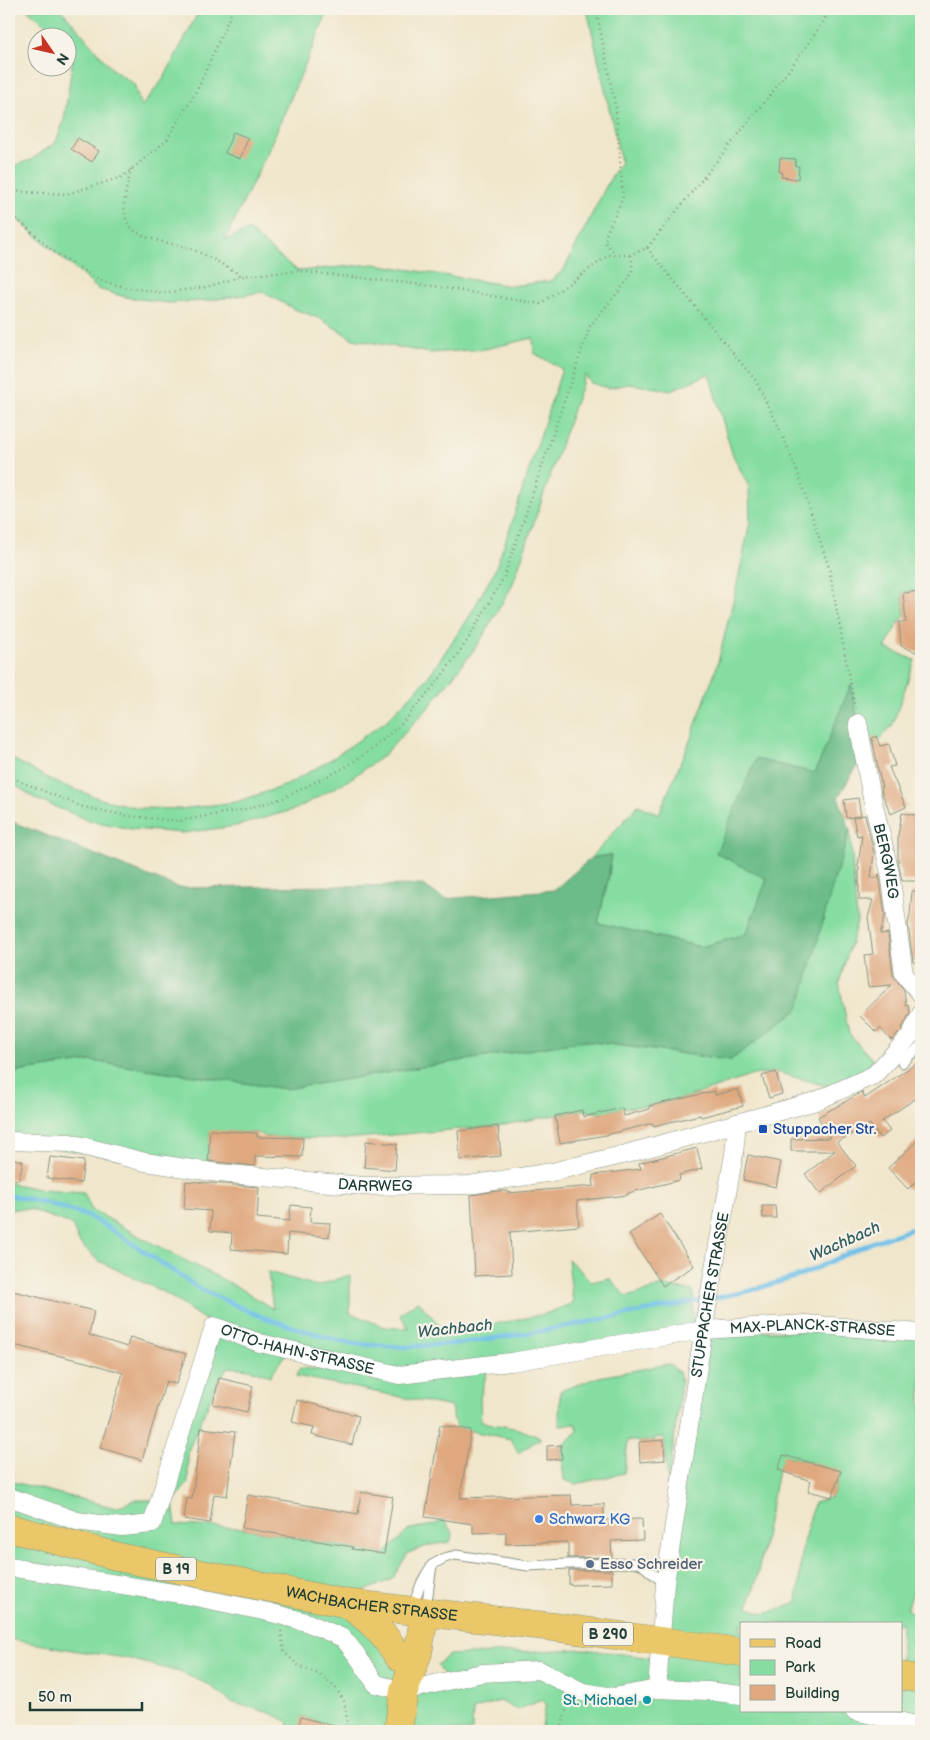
<svg xmlns="http://www.w3.org/2000/svg" width="930" height="1740" font-family="'Balsamiq Sans',sans-serif">
<style>
.green{fill:#85dda2;stroke:#528d6b;fill-rule:evenodd}
.forest{fill:#6cbc88;stroke:#467c5e}
.lines{fill:none;stroke-linecap:round;stroke-linejoin:round}
.stream{stroke:#6dbfe9;stroke-width:4.5}
.building{fill:#dfa87f}
.lane-casing{stroke:#889280;stroke-width:11}
.street-casing{stroke:#889280;stroke-width:19}
.primary-casing{stroke:#889280;stroke-width:29}
.path{stroke:#889280;stroke-width:2.5;stroke-dasharray:1 4;stroke-linecap:butt}
.lane{stroke:#fff;stroke-width:9}
.street{stroke:#fff;stroke-width:18}
.primary{stroke:#eac769;stroke-width:28}
.transit-dot{fill:#1a4fb4;stroke:#f7f3e8;stroke-width:2}
.shop-dot{fill:#3f7fe0;stroke:#f7f3e8;stroke-width:2}
.service-dot{fill:#5c6f8a;stroke:#f7f3e8;stroke-width:2}
.culture-dot{fill:#0f9aa8;stroke:#f7f3e8;stroke-width:2}
.labels{text-anchor:middle;dominant-baseline:central;stroke-width:4.5;stroke-linejoin:round;paint-order:stroke}
.shield{fill:#f7f3e8;stroke:#60746a;stroke-width:1}
.shield-label{font-size:14px;font-weight:bold;fill:#1f3d34}
.street-label{font-size:15px;fill:#1f3d34;stroke:#f7f3e8}
.transit-label{font-size:15px;fill:#164399;stroke:#f7f3e8;text-anchor:start}
.shop-label{font-size:15px;fill:#366cbe;stroke:#f7f3e8;text-anchor:start}
.service-label{font-size:15px;fill:#4e5e75;stroke:#f7f3e8;text-anchor:start}
.culture-label{font-size:15px;fill:#0d838f;stroke:#f7f3e8;text-anchor:end}
.water-label{font-size:16px;font-style:italic;fill:#325e61;stroke:#f7f3e8}
</style>
<rect width="100%" height="100%" fill="#f7f3e8"/>
<filter id="ink" filterUnits="userSpaceOnUse"><feTurbulence type="fractalNoise" baseFrequency=".02" numOctaves="2"/><feDisplacementMap in="SourceGraphic" scale="10" xChannelSelector="R" yChannelSelector="G"/><feConvolveMatrix kernelMatrix="1 2 1 2 8 2 1 2 1" color-interpolation-filters="sRGB"/></filter>
<filter id="wash" filterUnits="userSpaceOnUse"><feTurbulence type="fractalNoise" baseFrequency=".0096" numOctaves="4" result="noise"/><feDisplacementMap in="SourceGraphic" scale="20" xChannelSelector="R" yChannelSelector="G"/><feGaussianBlur stdDeviation="1.12" result="paint"/><feColorMatrix in="noise" values="0 0 0 0 0 0 0 0 0 0 0 0 0 0 0 0 0 1.4 0 .05"/><feComposite in="paint" operator="in"/></filter>
<g filter="url(#wash)">
<rect width="100%" height="100%" fill="#f0e6cb"/>
<g class="green">
<path d="M26 9H61L113 70 134 84 141 107 164 78 200 9H329L268 151 225 240 249 230 276 254 298 271 374 264 511 286 550 281 563 271 609 181 621 162 587 9H921V595L912 591 903 593 905 616 899 622 885 648 915 660 892 726 864 755 815 774 767 879 746 934 701 947 598 923 609 875 611 855 591 858 638 805 659 814 691 738 717 666 736 589 750 522 749 487 732 453 709 374 671 390 629 384 608 388 591 383 585 375 512 586 479 643 429 707 383 756 347 781 296 809 236 826 183 833 131 829 88 820 36 799 9 781V757L57 783 101 799 139 808 181 809 236 802 287 785 333 758 386 721 426 680 469 617 495 570 511 525 562 369 534 353 533 338 485 349 430 353 353 339 319 318 294 309 263 292 205 301 169 303 125 297 98 289 9 212V167L31 160 56 142 64 120 73 59 68 48V38L62 37Z"/>
<path d="M850 830 857 922 839 983 849 1034 881 1069 841 1090 776 1072 753 1075 688 1097 649 1106 622 1108 601 1113 582 1110 498 1126 344 1139 266 1137 257 1133 210 1131 208 1162 204 1171 9 1141V1073L91 1061 286 1089 584 1041 731 1060 835 877Z"/>
<path d="M9 1183 44 1190 84 1193 91 1209 144 1239 243 1290 273 1309 268 1272 317 1286 350 1275V1313L385 1327 409 1329 400 1314 418 1301 447 1334 545 1314 573 1303 568 1259 592 1282 609 1278 627 1297 663 1286 693 1291 694 1331 489 1364 480 1398 481 1422 519 1429 541 1438 518 1453 511 1439 456 1428 451 1407 296 1376 300 1368 394 1375 289 1349 270 1376 249 1369 228 1367 218 1381 188 1451V1482L173 1503 176 1525 242 1528 384 1554 410 1529 433 1525 444 1520 453 1534 450 1542 430 1545 408 1553 392 1579 347 1599 389 1641 404 1690 448 1680 437 1665 449 1655 584 1649 659 1659 704 1330 921 1333V1570L907 1609 921 1621V1731C871 1731 819 1734 769 1731 745 1730 691 1719 671 1731H541L546 1704 542 1700 517 1710 500 1701 473 1710 472 1731H322L324 1723 302 1717 297 1731H287L289 1722 270 1713 231 1702 208 1684 179 1672 126 1658 78 1651 9 1639V1481L116 1508 134 1500H160L214 1326 165 1293 99 1261 80 1244 72 1225 29 1209H9ZM784 1455 841 1472 832 1497 814 1503 803 1543 797 1602 765 1614 748 1607 757 1578 778 1470ZM741 1624H901V1711H741Z"/>
<path d="M669 1364 679 1372 681 1383 668 1488 664 1437 654 1438V1441L639 1442 628 1440 624 1473 576 1484 564 1480 561 1447 578 1431 576 1424 559 1425 560 1391 599 1377Z"/>
</g>
<path class="forest" d="M851 684 864 755 838 797 850 830 835 877 799 1009 731 1060 584 1041 286 1089 91 1061 9 1073V819L10 821 179 888 423 885 444 899 554 890 591 858 611 855 609 875 598 923 701 947 746 934 767 879 716 853 756 759 815 773Z"/>
<g class="lines">
<g class="stream">
<path d="M9 1195 47 1203 88 1216 109 1228 200 1289 262 1317 325 1337 355 1344 405 1347 463 1343 536 1332 704 1300"/>
<path d="M714 1298 749 1291 799 1276 873 1242 921 1226"/>
</g>
</g>
<g id="blocks">
<g class="building">
<path d="M233 132 248 138 240 159 225 153Z"/>
<path d="M78 138 99 151 92 162 71 149Z"/>
<path d="M780 158 796 159 795 166H799L798 179 781 177 782 172H779Z"/>
<path d="M920 591 921 601V654L901 646 899 622H906L903 593Z"/>
<path d="M876 736 880 746 889 744 895 766 889 767 906 807 891 814 881 791 882 788 872 738Z"/>
<path d="M858 798 861 816 846 818 844 800Z"/>
<path d="M902 813 921 816 918 838 921 840V881H902L898 861V835Z"/>
<path d="M865 815 874 853 871 878H878L879 874 885 915 880 934 888 933 893 975 904 990 906 1005 908 1004 910 1013 901 1030 891 1040 880 1028 876 1032 860 1016 892 985 868 987 864 955 873 954 868 917 873 900H859V868L858 867 862 835 857 836 853 817Z"/>
<path d="M912 891H921V965L913 962 908 924 910 915Z"/>
<path d="M921 1060V1095L882 1121 890 1131 880 1138 870 1124 837 1142 856 1166 820 1194 805 1174 835 1151H791V1139L830 1138 818 1117 862 1092 865 1098Z"/>
<path d="M776 1072 782 1094 769 1098 762 1076Z"/>
<path d="M738 1089 743 1106 701 1117 700 1115 653 1126V1123L606 1135 560 1143 555 1116 582 1110 583 1117 622 1108 624 1116 650 1109 649 1106 715 1091V1095Z"/>
<path d="M498 1126 501 1156 460 1160 458 1131Z"/>
<path d="M210 1130 257 1133V1137L303 1138 302 1157 255 1156V1166L208 1161Z"/>
<path d="M921 1137V1176L908 1189 888 1168Z"/>
<path d="M366 1141 397 1144 395 1170 364 1167Z"/>
<path d="M697 1148 702 1169 679 1175 680 1180 628 1193V1195L577 1201 579 1226 510 1232 512 1274 475 1276 471 1195 497 1191H508V1193L594 1186 593 1175 641 1169 639 1163Z"/>
<path d="M748 1155 781 1162 776 1187 743 1180Z"/>
<path d="M50 1157 84 1161 81 1183 47 1178Z"/>
<path d="M9 1158 23 1161 19 1180 9 1178Z"/>
<path d="M186 1181 259 1187 257 1218 289 1221 291 1205 311 1207 310 1222 330 1223 329 1237 288 1233 287 1254 231 1249 232 1233 210 1231 211 1211 184 1209Z"/>
<path d="M762 1206H775L776 1218H763Z"/>
<path d="M660 1214 694 1266 663 1286 629 1234Z"/>
<path d="M9 1290 94 1311 89 1335 127 1347 130 1337 186 1354 176 1384 166 1381 142 1460 100 1448 123 1373 86 1362 9 1344Z"/>
<path d="M219 1378 253 1386 247 1412 213 1404Z"/>
<path d="M297 1400 359 1416 352 1445 312 1435 314 1427 292 1422Z"/>
<path d="M440 1425 471 1430 460 1498 571 1495 572 1505 604 1504V1520L642 1519 643 1540 611 1541 612 1557 568 1558V1542L506 1544V1532L473 1533V1524L425 1517Z"/>
<path d="M201 1428 235 1432 227 1496 214 1494 210 1523 184 1519 187 1498 192 1499Z"/>
<path d="M664 1440 665 1460 640 1462 639 1442Z"/>
<path d="M561 1445 562 1459 547 1460V1446Z"/>
<path d="M783 1455 841 1471 832 1497 808 1491 811 1481 778 1470Z"/>
<path d="M361 1492 393 1497 384 1554 352 1549 353 1547 242 1528 248 1495 358 1514Z"/>
<path d="M569 1570H612V1584L569 1585Z"/>
<path d="M301 1717 341 1728V1731H297Z"/>
</g>
</g>
</g>
<g filter="url(#ink)">
<use href="#blocks" fill-opacity="0" stroke="#889280" stroke-width="1"/>
<g class="lines">
<defs>
<g id="lane">
<path d="M902 1063 921 1045"/>
<path d="M432 1565 444 1558 456 1555 528 1566 568 1564 640 1563 665 1584"/>
<path d="M413 1608C417 1592 422 1578 432 1565L426 1609"/>
</g>
<g id="street">
<path id="s1" d="M858 723 871 793 890 873 904 974 921 994"/>
<path id="s2" d="M9 1141 70 1143 145 1162 219 1173 363 1186 469 1185 552 1172 626 1154 816 1101 874 1075 910 1036 921 1014"/>
<path id="s3" d="M9 1497 77 1521 122 1527 152 1524 214 1326 260 1343 399 1375 511 1362 704 1330 805 1324 921 1333"/>
<path d="M9 1567 186 1595 268 1612 306 1622 343 1638 356 1654 376 1684 404 1691 482 1673 539 1670 583 1692 613 1697 657 1689 708 1691 741 1695"/>
<path id="s4" d="M657 1689 665 1584 706 1314 734 1154 737 1123"/>
<path d="M854 1711 921 1726"/>
</g>
<g id="primary">
<path id="s5" d="M9 1528 123 1558 344 1603 554 1627 741 1652"/>
<path d="M346 1604C370 1618 384 1634 399 1657"/>
<path d="M901 1676 921 1679"/>
<path d="M398 1731 404 1691 418 1653 425 1611"/>
</g>
</defs>
<use href="#lane" class="lane-casing"/>
<use href="#street" class="street-casing"/>
<use href="#primary" class="primary-casing"/>
<g class="path">
<path d="M596 9 616 109 623 198 606 234 605 242 615 254"/>
<path d="M131 169C128 184 121 204 126 219 133 242 176 242 194 250 211 257 226 267 242 276"/>
<path d="M9 187 23 192 67 194 122 177 166 141 198 88 233 9"/>
<path d="M9 212 53 251 99 280 124 287 162 293 207 287 242 276 298 271 433 286 540 304 609 255H630L647 248 774 90 813 37 831 9"/>
<path d="M647 248 756 381 781 432 799 476 829 568 855 708"/>
<path d="M9 774 19 781 83 807 128 816 179 821 246 809 283 798 344 768 371 750 403 722 438 681 467 641 504 577 590 326 628 280 632 271V261L630 255"/>
<path d="M281 1631 284 1652 299 1666 320 1675 335 1687 344 1701 347 1720 345 1731"/>
<path d="M561 1731 568 1701"/>
</g>
<use href="#lane" class="lane"/>
<use href="#street" class="street"/>
<use href="#primary" class="primary"/>
</g>
</g>
<rect class="transit-dot" x="758" y="1124" width="10" height="10" rx="2.5"/>
<circle class="shop-dot" cx="539" cy="1519" r="5"/>
<circle class="service-dot" cx="590" cy="1564" r="5"/>
<circle class="culture-dot" cx="647" cy="1700" r="5"/>
<g class="labels">
<g class="shield">
<rect x="156" y="1557.5" width="40" height="23" rx="4"/>
<rect x="583" y="1622.5" width="50" height="23" rx="4"/>
</g>
<g class="shield-label">
<text x="176" y="1569">B 19</text>
<text x="608" y="1634">B 290</text>
</g>
<g class="street-label">
<text stroke="none"><textPath href="#s1" startOffset="141">BERGWEG</textPath></text>
<text stroke="none"><textPath href="#s2" startOffset="370">DARRWEG</textPath></text>
<text stroke="none"><textPath href="#s4" startOffset="398">STUPPACHER STRASSE</textPath></text>
<text stroke="none"><textPath href="#s3" startOffset="964">MAX-PLANCK-STRASSE</textPath></text>
<text stroke="none"><textPath href="#s3" startOffset="442">OTTO-HAHN-STRASSE</textPath></text>
<text stroke="none"><textPath href="#s5" startOffset="371">WACHBACHER STRASSE</textPath></text>
</g>
<g class="transit-label">
<text x="773" y="1129">Stuppacher Str.</text>
</g>
<g class="shop-label">
<text x="549" y="1519">Schwarz KG</text>
</g>
<g class="service-label">
<text x="600" y="1564">Esso Schreider</text>
</g>
<g class="culture-label">
<text x="637" y="1700">St. Michael</text>
</g>
<g class="water-label">
<text transform="translate(845 1242) rotate(-24)">Wachbach</text>
<text transform="translate(455 1329) rotate(-6)">Wachbach</text>
</g>
</g>
<rect width="930" height="1740" fill="none" stroke="#f7f3e8" stroke-width="30"/>
<rect x="740" y="1622" width="162" height="90" fill="#f7f3e8" stroke="#a1aaa0"/>
<rect x="750" y="1639" width="25" height="8" fill="#eac769" stroke="#a1aaa0"/>
<text x="785" y="1648" font-size="15" fill="#1f3d34">Road</text>
<rect x="750" y="1660" width="25" height="15" fill="#85dda2" stroke="#a1aaa0"/>
<text x="785" y="1672" font-size="15" fill="#1f3d34">Park</text>
<rect x="750" y="1685" width="25" height="15" fill="#dfa87f" stroke="#a1aaa0"/>
<text x="785" y="1698" font-size="15" fill="#1f3d34">Building</text>
<g transform="translate(52 52) rotate(124)"><circle r="24" fill="#f7f3e8" stroke="#a1aaa0"/>
<path d="M0-4L9 19L0 12L-9 19Z" fill="#c8321e"/>
<text y="-8" font-size="14" font-weight="bold" text-anchor="middle" fill="#1f3d34">N</text>
</g>
<path d="M30 1702v8h112v-8" fill="none" stroke="#1f3d34" stroke-width="2.5"/>
<text x="38" y="1702" font-size="15" fill="#1f3d34" stroke="#f7f3e8" stroke-width="4" paint-order="stroke">50 m</text>
</svg>
